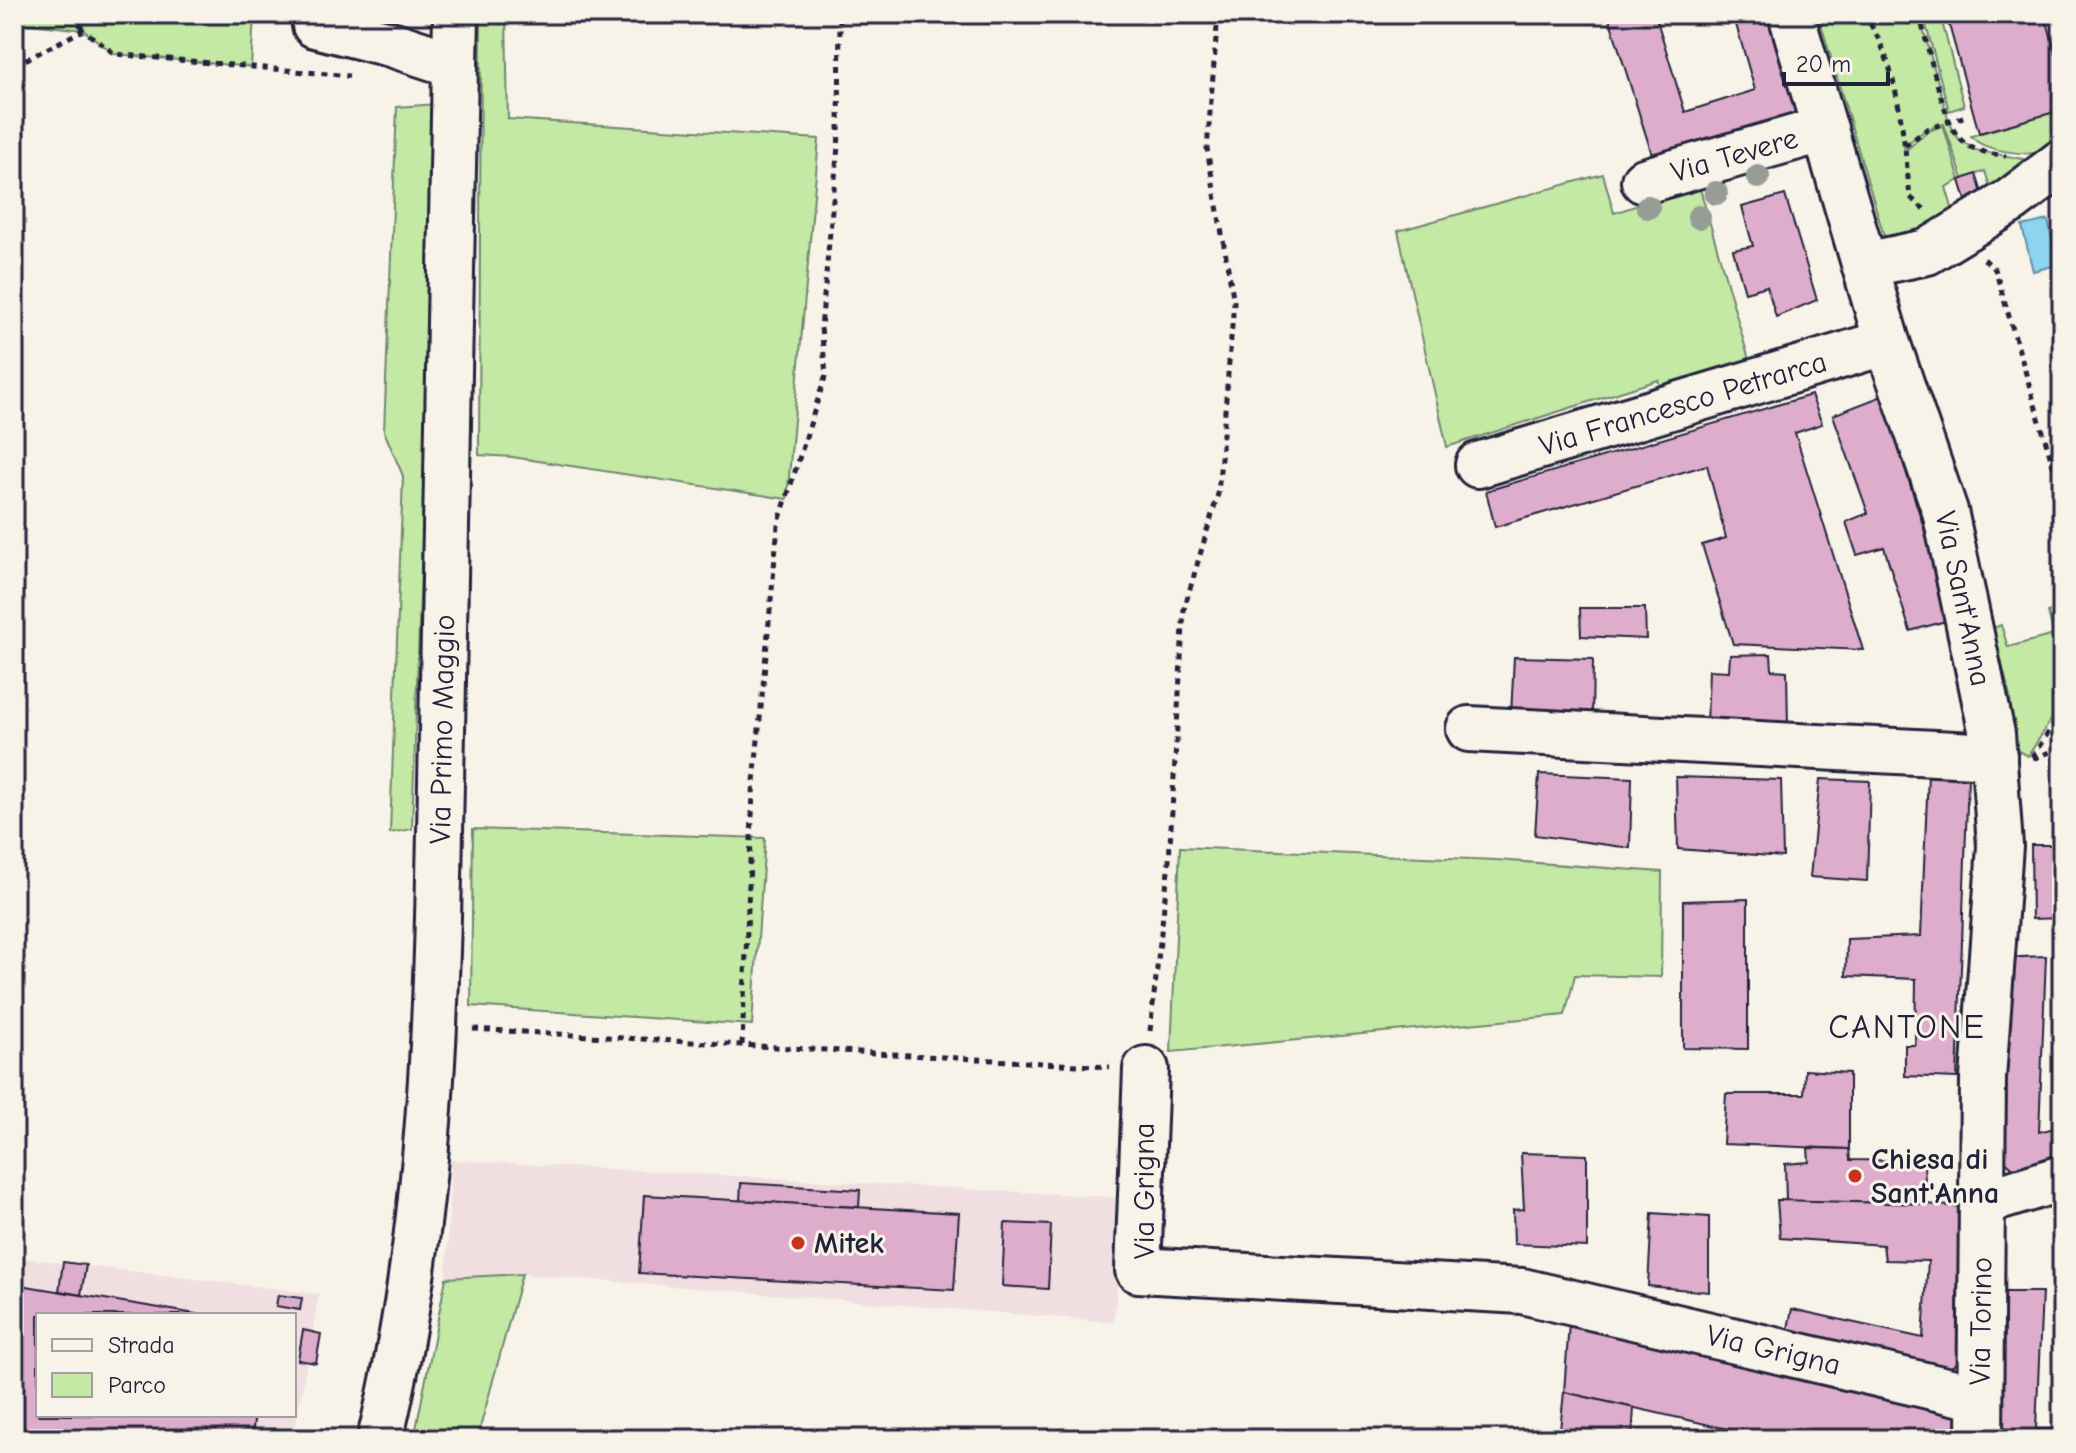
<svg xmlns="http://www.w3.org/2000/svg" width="2076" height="1453" font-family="'Comic Neue',sans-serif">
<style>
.built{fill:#f0dee0;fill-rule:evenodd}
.green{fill:#c3e9a4;stroke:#728670;stroke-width:2}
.water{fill:#8dd4ee;stroke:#628da6;stroke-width:2}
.building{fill:#deadcc;stroke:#22223b;stroke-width:2}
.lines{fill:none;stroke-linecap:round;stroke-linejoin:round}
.minor-casing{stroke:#22223b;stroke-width:50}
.path{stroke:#22223b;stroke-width:5;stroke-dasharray:6 6;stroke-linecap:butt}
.minor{stroke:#f7f3e8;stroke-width:44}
.tree{fill:#989c97}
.poi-dot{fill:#c8321e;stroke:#f7f3e8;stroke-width:3}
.labels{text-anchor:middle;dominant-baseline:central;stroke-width:6;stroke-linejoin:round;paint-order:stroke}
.street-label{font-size:30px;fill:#22223b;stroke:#f7f3e8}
.poi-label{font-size:30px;font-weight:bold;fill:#22223b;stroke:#f7f3e8;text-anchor:start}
.quarter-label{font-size:34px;letter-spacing:2px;fill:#22223b;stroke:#f7f3e8}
</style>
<rect width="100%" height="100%" fill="#f7f3e8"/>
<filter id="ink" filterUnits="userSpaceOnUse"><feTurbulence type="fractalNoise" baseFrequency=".0125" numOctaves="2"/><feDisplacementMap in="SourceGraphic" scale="16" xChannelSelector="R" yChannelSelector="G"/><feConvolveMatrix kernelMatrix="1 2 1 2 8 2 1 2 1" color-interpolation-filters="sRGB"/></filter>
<g filter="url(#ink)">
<g class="built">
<path d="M451 1160 1125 1198 1114 1322 522 1274 446 1278Z"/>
<path d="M14 1257 319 1294 293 1439H14ZM38 1315H294V1415H38Z"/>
</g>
<g class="green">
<path d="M14 14H254L251 67 115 54 83 30 14 22Z"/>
<path d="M481 14H506L508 119 819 139 787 499 512 457 479 455Z"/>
<path d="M1818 14H1919L1949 122 1958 138 1975 150 2034 161 1992 194 1985 171 1963 179 1944 124 1927 129 1904 146 1905 151 1927 132 1943 125 1960 180 1946 187 1955 218 1887 246Z"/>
<path d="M1923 14H1940L1964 106 1949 111Z"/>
<path d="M437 104 412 829 390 833 403 476 384 431 397 107Z"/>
<path d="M2062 110V139C2057 143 2052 148 2046 151 2028 157 1982 151 1971 136Z"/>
<path d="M1603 174 1614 213 1699 185 1752 370 1663 395 1658 380 1447 447 1398 231Z"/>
<path d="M2062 607V703L2028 756 2012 748 2010 697 1993 628 2001 625 2008 647 2054 635 2048 612Z"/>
<path d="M473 829 765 838 752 1025 471 1006Z"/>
<path d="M1180 847 1496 860 1662 872 1661 977 1575 975 1565 1015 1171 1052Z"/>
<path d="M522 1274 477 1439H414L446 1278Z"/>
</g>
<path class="water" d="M2048 220 2057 265 2033 271 2022 226Z"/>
<g class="building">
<path d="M1608 14H1655L1685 112 1755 90 1733 14H1777L1808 113 1654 161Z"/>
<path d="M1946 14H2045L2062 76V110L1979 133Z"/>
<path d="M1976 174 1983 196 1969 210 1960 180Z"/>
<path d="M1785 195 1817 300 1776 317 1767 286 1745 292 1733 250 1753 246 1742 207Z"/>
<path d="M1811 395 1822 424 1795 433 1863 650 1733 644 1702 545 1726 538 1707 465 1495 527 1486 491Z"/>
<path d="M1882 396 1953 619 1910 631 1884 547 1857 555 1846 522 1868 513 1833 415Z"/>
<path d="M1580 608H1645L1646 639 1581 636Z"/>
<path d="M1771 654 1772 670 1787 671 1788 728 1707 725 1709 670 1729 671 1730 655Z"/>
<path d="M1514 657 1593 659 1592 718 1511 715Z"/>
<path d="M1539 774 1632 778 1630 848 1535 835Z"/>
<path d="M1928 774 1968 776 1957 1078 1905 1076V1045H1915L1916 979 1846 976 1847 939 1921 936Z"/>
<path d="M1676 777 1781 780 1783 857 1678 849Z"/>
<path d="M1820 779 1870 781 1867 881 1810 877Z"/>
<path d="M2031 845H2062V918L2032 919Z"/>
<path d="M1748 899V1049L1683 1048V901Z"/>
<path d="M2046 956 2039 1132 2062 1126V1165L2022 1176 1999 1155 1998 958Z"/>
<path d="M2060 958H2062V1007L2060 976Z"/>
<path d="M1805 1070 1849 1073V1149L1723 1144 1726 1094H1804Z"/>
<path d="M1808 1148 1849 1149 1850 1160 1924 1161 1926 1204 1786 1201 1785 1164 1809 1162Z"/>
<path d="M1521 1153 1587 1155V1247L1514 1244 1513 1210 1524 1209Z"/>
<path d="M741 1183 860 1190 859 1207 740 1201Z"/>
<path d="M644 1195 959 1213 954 1290 639 1273Z"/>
<path d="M1777 1200 1926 1204 1974 1208 1966 1309 1957 1363 1938 1375 1784 1348 1792 1309 1923 1338 1928 1261 1885 1260 1883 1245 1780 1238Z"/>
<path d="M1652 1213 1709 1217V1292L1648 1286Z"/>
<path d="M1005 1223 1051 1225 1048 1289 1002 1286Z"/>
<path d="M63 1262 86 1265 81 1295 59 1291Z"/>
<path d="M14 1284 202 1315H38V1415H255L251 1439H14Z"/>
<path d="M2004 1292H2042L2036 1429 2062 1430V1439H1997Z"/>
<path d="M278 1295 302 1298 300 1310 276 1306Z"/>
<path d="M1569 1323 1961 1417 1957 1439H1750V1434L1564 1392Z"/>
<path d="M303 1330 321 1334 316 1363 298 1360Z"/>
<path d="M1564 1392 1634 1408 1632 1439H1559Z"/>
</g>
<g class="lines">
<defs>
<g id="minor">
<path d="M316 14 315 25 394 45 455 65"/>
<path id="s1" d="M1791 14 1887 342 1945 511 1992 734 2000 846 1983 1078 1980 1439"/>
<path id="s2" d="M1644 181 1825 129"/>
<path d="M1865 265 1927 252 2012 200 2062 162"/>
<path id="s3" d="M1478 465 1887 342"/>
<path d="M1469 729 1994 756"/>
<path id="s4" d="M1146 1069 1138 1270 1522 1291 1980 1398"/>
<path d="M1982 1203 2062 1178"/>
<path id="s5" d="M380 1439C437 1207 437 969 442 732 447 493 451 253 456 14"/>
</g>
</defs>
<use href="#minor" class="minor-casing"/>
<g class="path">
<path d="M73 14 83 30"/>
<path d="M1863 14C1899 59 1904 141 1910 197L1925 210"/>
<path d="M1919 14C1927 40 1943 123 1960 139 1973 152 1989 153 2006 156"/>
<path d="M14 63 25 60 83 30 115 54 349 76"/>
<path d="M1905 146 1927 129 1966 116"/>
<path d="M1984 259 1995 269 2062 496"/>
<path d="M2032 757 2062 712"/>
<path d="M2033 759 2062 747"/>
<path d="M473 1029 1110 1067"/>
<path d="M1150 1031 1169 861 1184 609 1218 494 1234 302 1207 149 1218 14"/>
<path d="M742 1045 753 793 778 525 826 374 821 328 839 135 840 14"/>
</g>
<use href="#minor" class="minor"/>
</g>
<g class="tree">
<circle cx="1758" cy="177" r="12"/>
<circle cx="1716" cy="193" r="12"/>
<circle cx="1648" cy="207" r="12"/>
<circle cx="1699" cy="217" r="12"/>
</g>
</g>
<g class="poi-dot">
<circle cx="1855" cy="1176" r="8"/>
<circle cx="798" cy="1243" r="8"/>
</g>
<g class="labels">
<g class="street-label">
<text stroke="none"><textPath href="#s2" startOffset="94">Via Tevere</textPath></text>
<text stroke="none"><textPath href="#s3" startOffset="214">Via Francesco Petrarca</textPath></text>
<text stroke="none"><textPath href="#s1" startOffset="610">Via Sant'Anna</textPath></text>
<text stroke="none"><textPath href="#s5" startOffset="714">Via Primo Maggio</textPath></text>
<text transform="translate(1144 1191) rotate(-90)">Via Grigna</text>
<text transform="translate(1981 1321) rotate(-89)">Via Torino</text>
<text stroke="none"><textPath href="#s4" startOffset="844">Via Grigna</textPath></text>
</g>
<g class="poi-label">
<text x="1871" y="1159">Chiesa di<tspan x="1871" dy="34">Sant'Anna</tspan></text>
<text x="814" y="1243">Mitek</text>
</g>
<g class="quarter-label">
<text x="1907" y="1027">CANTONE</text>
</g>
</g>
<rect width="2076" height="1453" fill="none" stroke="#f7f3e8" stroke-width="48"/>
<rect x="24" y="24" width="2028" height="1405" fill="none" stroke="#22223b" stroke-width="3" filter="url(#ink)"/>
<rect x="36" y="1313" width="260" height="104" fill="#f7f3e8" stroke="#a29fa3" stroke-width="2"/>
<rect x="52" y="1339" width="40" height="12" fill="#f7f3e8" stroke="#a29fa3" stroke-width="2"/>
<text x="108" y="1353" font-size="24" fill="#22223b">Strada</text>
<rect x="52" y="1373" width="40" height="24" fill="#c3e9a4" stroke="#a29fa3" stroke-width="2"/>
<text x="108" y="1393" font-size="24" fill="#22223b">Parco</text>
<path d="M1784 72v12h104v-12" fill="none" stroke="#22223b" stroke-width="4"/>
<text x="1796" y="72" font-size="24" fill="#22223b" stroke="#f7f3e8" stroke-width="6" paint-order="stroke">20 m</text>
</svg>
